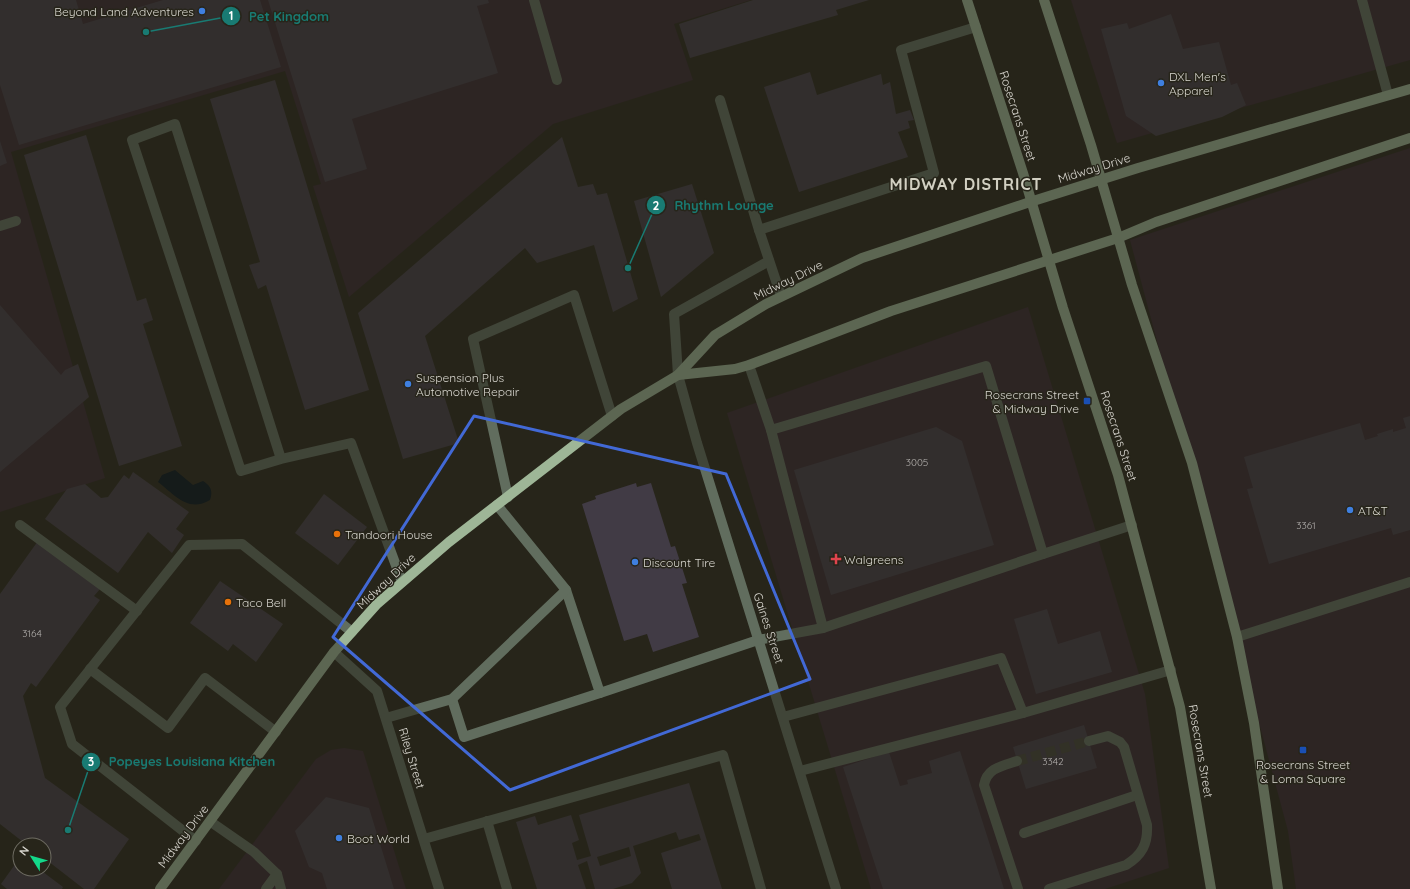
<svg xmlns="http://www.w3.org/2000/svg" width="1410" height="889" font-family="Quicksand,sans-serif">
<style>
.commercial{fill:#362630}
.water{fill:#00101b}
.building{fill:#413b45;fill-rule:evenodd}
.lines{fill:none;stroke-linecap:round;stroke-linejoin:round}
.minor-tunnel{stroke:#424035;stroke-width:10;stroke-dasharray:10 5;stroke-linecap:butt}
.minor{stroke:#616d5e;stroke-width:10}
.major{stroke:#9eb697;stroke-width:10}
.marked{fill:none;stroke:#4269d6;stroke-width:3;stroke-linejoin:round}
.shop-dot{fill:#3f7fe0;stroke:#27251a;stroke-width:1.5}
.transit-dot{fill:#1a4fb4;stroke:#27251a;stroke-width:1.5}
.food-dot{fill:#e8710a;stroke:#27251a;stroke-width:1.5}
.health-dot{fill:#e0444e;stroke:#27251a;stroke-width:1.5}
.labels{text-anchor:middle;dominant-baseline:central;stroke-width:3;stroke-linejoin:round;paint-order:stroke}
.number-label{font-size:10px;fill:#b2afac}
.poi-label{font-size:12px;fill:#d8d6cf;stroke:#27251a;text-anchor:start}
.street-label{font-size:12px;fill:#d8d6cf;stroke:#27251a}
.district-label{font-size:16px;font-weight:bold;letter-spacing:1px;fill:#d2d0c2;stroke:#27251a}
.leader{fill:none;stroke:#197b73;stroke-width:1.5}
.callout-dot{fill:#197b73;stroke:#27251a;stroke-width:1.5}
.mark-label{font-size:12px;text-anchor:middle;font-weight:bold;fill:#fff}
.callout-label{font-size:13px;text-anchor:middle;font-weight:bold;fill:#197b73;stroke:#27251a;stroke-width:3;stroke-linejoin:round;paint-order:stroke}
</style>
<rect width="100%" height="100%" fill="#27251a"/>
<g class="commercial">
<path d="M0 0H751L674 24 693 80 553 124 349 297 313 186 321 184 285 71 11 152 105 478 0 512Z"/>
<path d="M1071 0H1410V60L1117 143Z"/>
<path d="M1410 148V889H1296L1288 831 1130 240Z"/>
<path d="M1028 307 1145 694 1169 868 1105 889H871L727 413Z"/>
<path d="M344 748 363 751 406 889H219L316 759 331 750Z"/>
</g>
<path class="water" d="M175 470 193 485 203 481C211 486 213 491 210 500 188 513 175 495 158 482L162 475Z"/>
<g class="building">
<path d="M0 0H76L83 24 163 0H260L281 67 19 145 0 85Z"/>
<path d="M268 0H488L489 3 477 6 498 73 352 119 367 169 325 182Z"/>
<path d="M753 0H869L836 10 838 15 690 58 679 24Z"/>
<path d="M1171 14 1183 49 1219 42 1231 85 1237 83 1246 105 1222 117 1156 136 1126 116 1101 29 1127 23 1129 29Z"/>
<path d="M810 72 817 95 881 74 883 85 890 82 896 114 910 110 914 120 908 121 910 128 898 132 908 157 799 192 764 87Z"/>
<path d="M275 80 369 390 305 410 266 285 258 289 249 265 260 262 210 99Z"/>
<path d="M86 135 137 301 146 298 153 320 143 324 182 446 119 466 24 155Z"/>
<path d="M562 137 578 187 593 184 597 195 607 193 638 299 613 312 594 245 537 263 525 248 425 336 459 443 403 459 358 313Z"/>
<path d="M0 141 7 163 0 166Z"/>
<path d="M692 184 714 253 661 297 634 201Z"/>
<path d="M0 305 61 375 65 370 78 364 89 397 0 472Z"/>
<path d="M1410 416V530L1393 535 1391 528 1269 564 1247 489 1253 488 1244 457 1360 423 1365 440 1378 436 1377 434 1393 429V432L1406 428 1403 418Z"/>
<path d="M936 427 962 441 994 545 831 595 794 470Z"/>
<path d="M133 472 189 512 176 529 184 535 172 553 148 532 118 573 45 519 67 489 85 484 101 498 108 497 124 475 129 479Z"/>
<path d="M636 483 637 487 651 483 671 547 675 546 687 583 682 584 699 637 653 652 647 634 624 641 582 504 596 499 595 496Z"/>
<path d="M324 494 367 527 338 565 295 533Z"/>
<path d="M38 541 100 589 94 596 100 600 36 687 31 683 23 696 45 778 129 839 94 889H84L44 858V845H27L0 824V594Z"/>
<path d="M220 581 283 624 256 662 233 644 228 651 190 623Z"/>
<path d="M1047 609 1058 644 1100 631 1112 672 1036 694 1014 619Z"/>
<path d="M1084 725 1097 768 1026 789 1013 747Z"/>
<path d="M960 751 1004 889H883L843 767 889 752 900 786 908 784 907 780 932 773 929 761Z"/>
<path d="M689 783 722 889H672L661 853 701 840 699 834 679 840 676 832 633 846 641 873 632 883 613 889H595L587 861 578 865 586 889H537L516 822 535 816 538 825 571 815 579 840 572 843 577 860 591 856 579 815ZM629 847 631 856 600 866 597 857Z"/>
<path d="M326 797 369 808 394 889H327L322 873 309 867 295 831Z"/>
<path d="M16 863 20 865V869H39L63 887 62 889H7L1 884Z"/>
</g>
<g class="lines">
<path class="minor-tunnel" d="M1017 761 1089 741"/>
<g class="minor">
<path d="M534 0 557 80"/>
<path d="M1362 0 1388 95"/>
<path d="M720 100 759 230"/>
<path d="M0 226 16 221"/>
<path d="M769 261 674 314 678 375 697 443 836 889"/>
<path d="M781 296 759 230 934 173 901 50 976 27"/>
<path d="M749 365 771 430 986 366 1043 554 1132 525"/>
<path d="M771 430 823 628"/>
<path d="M281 459 175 124 132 140 241 471 281 459 351 443 402 582"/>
<path d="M508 497 473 339 574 295 612 416"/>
<path d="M20 525 137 611"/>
<path d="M1237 637 1410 582"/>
<path d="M334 652 377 691 439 889"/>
<path d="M90 669 168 728 205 678 276 732"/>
<path d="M600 693 758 640 823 628 1043 554"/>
<path d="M452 699 464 737 600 693 566 590"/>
<path d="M1023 713 1171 670"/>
<path d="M783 717 1001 658 1023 713 800 771"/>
<path d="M386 718 452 699 566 590 497 505"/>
<path d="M1017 761C1002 766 987 768 984 785L1018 889"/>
<path d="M487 821 507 889"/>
<path d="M211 822 254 852 277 874 281 889"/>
<path d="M1024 833 1137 795"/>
<path d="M424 839 723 755 761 889"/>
<path d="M196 841 72 744 60 707 189 545 242 544 352 632"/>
<path d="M266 889 277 874"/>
<path d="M1049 889 1126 865C1142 855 1148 844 1147 825L1124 747 1120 742 1108 736 1089 741"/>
</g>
<g class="major">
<path d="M967 0 1023 173 1063 308 1118 475 1180 707 1211 889"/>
<path d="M1044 0 1091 145 1132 285 1192 463 1237 637 1254 723 1278 889"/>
<path d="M678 375 735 369 749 365 891 311 1118 238 1156 222 1201 207 1410 138"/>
<path d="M160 889 334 652 377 604 449 542 621 409 678 375 715 335 766 304 862 258 1030 202 1138 168 1410 89"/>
</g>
</g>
<path d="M0 0H1410V889H0ZM474 416 726 474 810 679 510 790 333 637Z" fill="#27251a" fill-opacity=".55" fill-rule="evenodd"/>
<path class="marked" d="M474 416 726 474 810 679 510 790 333 637Z"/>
<g class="shop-dot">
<circle cx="202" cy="11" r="4"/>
<circle cx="1161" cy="83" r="4"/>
<circle cx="408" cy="384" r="4"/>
<circle cx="1350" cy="510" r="4"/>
<circle cx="635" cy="562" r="4"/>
<circle cx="339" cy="838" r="4"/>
</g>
<g class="transit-dot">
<rect x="1083" y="397" width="8" height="8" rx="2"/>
<rect x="1299" y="746" width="8" height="8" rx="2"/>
</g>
<g class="food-dot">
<circle cx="337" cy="534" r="4"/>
<circle cx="228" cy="602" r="4"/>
</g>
<path class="health-dot" d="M834 553h4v4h4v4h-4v4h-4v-4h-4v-4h4z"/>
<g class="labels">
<g class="number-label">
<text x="917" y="462">3005</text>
<text x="1306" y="525">3361</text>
<text x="32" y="633">3164</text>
<text x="1053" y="761">3342</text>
</g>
<g class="poi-label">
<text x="194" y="11" text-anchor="end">Beyond Land Adventures</text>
<text x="1169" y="76">DXL Men's<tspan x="1169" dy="14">Apparel</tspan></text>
<text x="416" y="377">Suspension Plus<tspan x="416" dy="14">Automotive Repair</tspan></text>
<text x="1079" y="394" text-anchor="end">Rosecrans Street<tspan x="1079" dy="14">&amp; Midway Drive</tspan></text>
<text x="1358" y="510">AT&amp;T</text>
<text x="345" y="534">Tandoori House</text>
<text x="844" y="559">Walgreens</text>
<text x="643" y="562">Discount Tire</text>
<text x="236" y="602">Taco Bell</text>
<text x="1303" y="764" text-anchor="middle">Rosecrans Street<tspan x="1303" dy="14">&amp; Loma Square</tspan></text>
<text x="347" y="838">Boot World</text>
</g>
<g class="street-label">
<text transform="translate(1018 116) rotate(72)">Rosecrans Street</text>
<text transform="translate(1094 168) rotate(-17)">Midway Drive</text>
<text transform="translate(788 280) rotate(-26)">Midway Drive</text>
<text transform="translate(1119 436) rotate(72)">Rosecrans Street</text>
<text transform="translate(386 581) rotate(-43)">Midway Drive</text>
<text transform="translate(769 628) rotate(72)">Gaines Street</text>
<text transform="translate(1201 751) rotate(80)">Rosecrans Street</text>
<text transform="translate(412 758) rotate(73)">Riley Street</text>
<text transform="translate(183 836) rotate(-53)">Midway Drive</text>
</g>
<g class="district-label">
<text x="966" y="184">MIDWAY DISTRICT</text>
</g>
</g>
<path class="leader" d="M146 32L231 16M628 268L656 205M68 830L91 762"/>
<g class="callout-dot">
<circle cx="146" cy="32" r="4"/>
<circle cx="628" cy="268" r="4"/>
<circle cx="68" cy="830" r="4"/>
<circle cx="231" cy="16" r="10"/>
<circle cx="656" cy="205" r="10"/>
<circle cx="91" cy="762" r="10"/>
</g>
<g class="mark-label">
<text x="231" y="20">1</text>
<text x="656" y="210">2</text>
<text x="91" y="766">3</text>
</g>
<g class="callout-label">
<text x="289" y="21">Pet Kingdom</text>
<text x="724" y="210">Rhythm Lounge</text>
<text x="192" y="766">Popeyes Louisiana Kitchen</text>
</g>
<g transform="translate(32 857) rotate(307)"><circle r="19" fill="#27251a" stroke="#6e6c62"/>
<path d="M0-3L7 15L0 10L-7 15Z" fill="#13d98a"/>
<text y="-6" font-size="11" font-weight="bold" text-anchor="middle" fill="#d8d6cf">N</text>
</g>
</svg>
